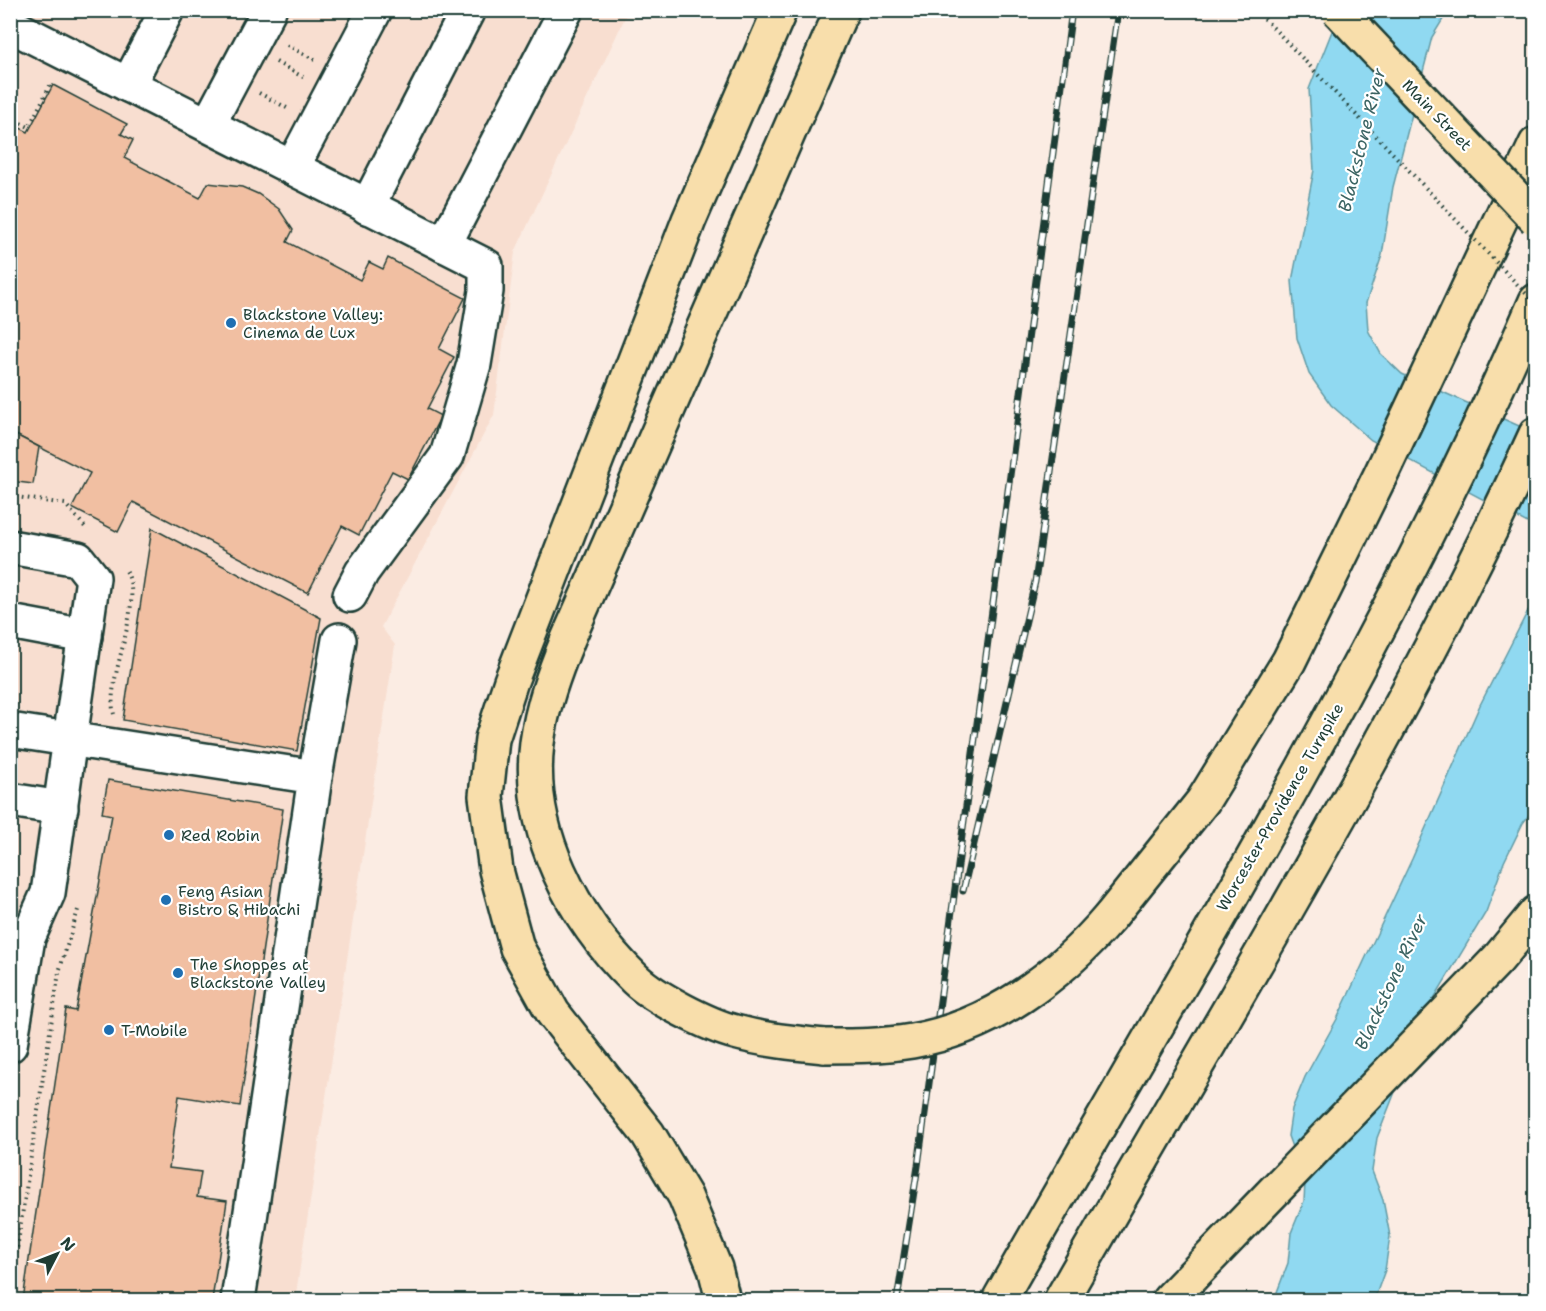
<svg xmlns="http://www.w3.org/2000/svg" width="1546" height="1311" font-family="'Shantell Sans',sans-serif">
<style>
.built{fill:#f8ded0}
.water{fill:#90d9f1;stroke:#639ba5;stroke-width:1.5}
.building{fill:#f1bfa2;stroke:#1f3d34;stroke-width:1.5}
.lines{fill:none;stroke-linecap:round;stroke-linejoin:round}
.minor-casing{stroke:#1f3d34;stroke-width:38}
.highway-casing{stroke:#1f3d34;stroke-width:38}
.path{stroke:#1f3d34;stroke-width:4;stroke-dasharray:1.5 4.5;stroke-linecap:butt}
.minor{stroke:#fff;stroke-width:33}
.highway{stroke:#f8deab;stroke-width:33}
.rail-casing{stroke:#1f3d34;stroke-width:7}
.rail{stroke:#fff;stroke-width:4.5;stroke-dasharray:14;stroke-linecap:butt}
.major-bridge-casing{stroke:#1f3d34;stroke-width:38;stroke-linecap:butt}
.highway-bridge-casing{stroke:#1f3d34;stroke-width:38;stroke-linecap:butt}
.path-bridge{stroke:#1f3d34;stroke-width:4;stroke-dasharray:1.5 4.5;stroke-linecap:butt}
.major-bridge{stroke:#f8deab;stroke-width:33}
.highway-bridge{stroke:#f8deab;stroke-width:33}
.poi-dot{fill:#1f6fb2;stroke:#fff;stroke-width:2}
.labels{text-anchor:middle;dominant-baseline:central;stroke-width:4.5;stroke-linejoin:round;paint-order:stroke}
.street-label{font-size:16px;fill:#1f3d34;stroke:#fff}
.poi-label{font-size:16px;fill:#1f3d34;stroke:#fff;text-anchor:start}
.water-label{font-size:18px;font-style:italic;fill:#3b6463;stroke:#fff}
</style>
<rect width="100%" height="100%" fill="#fbece3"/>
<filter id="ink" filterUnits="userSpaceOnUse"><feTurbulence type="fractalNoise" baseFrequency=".0167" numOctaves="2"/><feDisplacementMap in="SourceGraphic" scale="12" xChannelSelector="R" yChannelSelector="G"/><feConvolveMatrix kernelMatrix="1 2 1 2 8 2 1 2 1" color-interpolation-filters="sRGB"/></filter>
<g filter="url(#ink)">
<path class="built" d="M10 11H628L515 252 494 415 381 627 395 645 295 1300H11Z"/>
<g class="water">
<path d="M1340 11H1448L1432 37 1393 187 1382 255 1366 303 1368 330 1381 354 1402 374 1535 433V527L1371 440 1331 405 1309 374 1297 338 1292 281 1314 170 1309 89Z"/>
<path d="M1535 597V807L1523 823 1504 862 1486 912 1427 1010 1377 1138 1372 1171 1383 1200 1390 1236 1385 1270 1374 1300H1274L1288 1263 1291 1233 1304 1201 1305 1183 1288 1136 1292 1109 1305 1077 1337 1019 1412 859 1480 705Z"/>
</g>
<g class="building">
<path d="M53 85 127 124 121 134 133 140 124 158 200 198 208 183 242 187 258 194 279 209 293 230 287 242 360 280 369 262 383 269 388 258 465 298 439 349 454 357 427 409 441 416 408 479 392 471 359 535 342 526 308 593 133 502 118 532 72 508 90 473 10 432V123L28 132Z"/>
<path d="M10 432 39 447 33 484 10 481Z"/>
<path d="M152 528 321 618 297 751 123 720Z"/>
<path d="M108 780 283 809 240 1106 179 1096 169 1168 201 1172 197 1197 227 1201 212 1300H23L66 1009 76 1011 112 815 102 813Z"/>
</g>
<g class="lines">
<defs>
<g id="minor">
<path d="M10 25 486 266V291L474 364 447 456 362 572 350 595"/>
<path d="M128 85 167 10"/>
<path d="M208 125 269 10"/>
<path d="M292 168 375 10"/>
<path d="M367 207 468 10"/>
<path d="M444 245 566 10"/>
<path d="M10 547 78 559 93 578 48 893 28 938 10 1045"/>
<path d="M10 622 85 636"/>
<path d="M10 730 315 777 238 1300"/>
<path d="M315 777 339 640"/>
<path d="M10 800 61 808"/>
</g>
<g id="highway">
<path d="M1110 917 1203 801 1289 661 1380 476 1536 144"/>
<path d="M825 1046C794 1043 764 1040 735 1032 708 1025 655 998 635 979 574 920 526 830 537 743 542 706 554 673 568 639L842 10"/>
<path d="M723 1300 715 1268 685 1196 648 1134 553 1013 517 948 496 870 486 796 492 739 511 681 689 220 780 10"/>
<path d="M999 1300C1185 972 1386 649 1536 301"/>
<path d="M1061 1300C1223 1015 1399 734 1536 434"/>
<path d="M1169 1300 1498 959 1536 913"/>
</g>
</defs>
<use href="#minor" class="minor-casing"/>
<use href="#highway" class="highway-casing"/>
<g class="path">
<path d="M1256 10 1285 40"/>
<path d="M287 45 315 60"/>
<path d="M276 62 303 77"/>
<path d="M259 93 287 108"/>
<path d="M10 118 29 127 52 82"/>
<path d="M10 496 65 504 85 527"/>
<path d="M114 714C104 679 147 603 125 569"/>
<path d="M10 1295 59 972 78 910"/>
</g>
<use href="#minor" class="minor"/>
<use href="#highway" class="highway"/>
<defs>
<g id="rail">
<path d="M963 891 1035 582 1118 10"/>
<path d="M897 1300 918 1166 1072 10"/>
</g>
</defs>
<use href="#rail" class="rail-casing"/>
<use href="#rail" class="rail"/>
<defs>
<path id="major-bridge" d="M1338 10 1536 219"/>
<path id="highway-bridge" d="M825 1046C854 1046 883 1046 912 1041 990 1028 1060 976 1110 917"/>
</defs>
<use href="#major-bridge" class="major-bridge-casing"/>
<use href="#highway-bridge" class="highway-bridge-casing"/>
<path class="path-bridge" d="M1285 40 1536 304"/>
<use href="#major-bridge" class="major-bridge"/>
<use href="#highway-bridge" class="highway-bridge"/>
</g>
</g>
<g class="poi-dot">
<circle cx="231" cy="323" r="6"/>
<circle cx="169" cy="835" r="6"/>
<circle cx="166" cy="900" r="6"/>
<circle cx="178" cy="973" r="6"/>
<circle cx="109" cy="1030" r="6"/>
</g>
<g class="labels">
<g class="street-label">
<text transform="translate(1437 115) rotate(46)">Main Street</text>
<text transform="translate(1280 807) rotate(-60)">Worcester-Providence Turnpike</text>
</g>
<g class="poi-label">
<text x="243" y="314">Blackstone Valley:<tspan x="243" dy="18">Cinema de Lux</tspan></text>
<text x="181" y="835">Red Robin</text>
<text x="178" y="891">Feng Asian<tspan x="178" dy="18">Bistro &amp; Hibachi</tspan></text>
<text x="190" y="964">The Shoppes at<tspan x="190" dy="18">Blackstone Valley</tspan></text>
<text x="121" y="1030">T-Mobile</text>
</g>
<g class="water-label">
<text transform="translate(1362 140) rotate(-76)">Blackstone River</text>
<text transform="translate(1391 982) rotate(-65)">Blackstone River</text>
</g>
</g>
<rect width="1546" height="1311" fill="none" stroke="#fff" stroke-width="36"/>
<rect x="18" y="18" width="1510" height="1275" fill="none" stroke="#1f3d34" stroke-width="2" filter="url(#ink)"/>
<g transform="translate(57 1254) rotate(48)" stroke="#ffffff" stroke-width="4.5" paint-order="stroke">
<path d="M0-4.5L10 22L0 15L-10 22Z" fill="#1f3d34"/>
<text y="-9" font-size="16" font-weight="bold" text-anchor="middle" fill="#1f3d34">N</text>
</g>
</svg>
